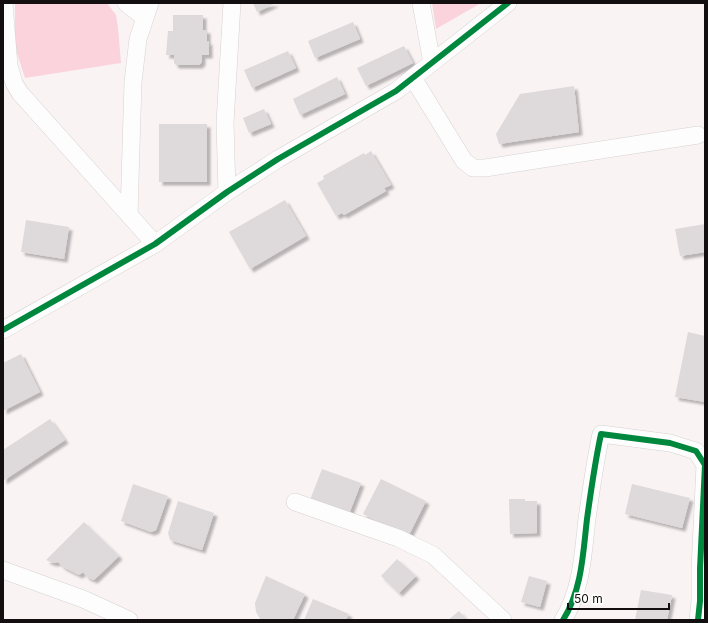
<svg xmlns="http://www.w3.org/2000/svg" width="708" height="623" font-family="Inter,sans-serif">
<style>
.green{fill:#fad3dd}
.building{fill:#ded9da;filter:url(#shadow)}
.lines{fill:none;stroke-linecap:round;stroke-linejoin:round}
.minor-casing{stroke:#d6d1d1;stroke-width:18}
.minor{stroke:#fefdfd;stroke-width:17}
.cycleway-casing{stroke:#fff;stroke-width:8}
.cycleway{stroke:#00873e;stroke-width:6}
</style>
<defs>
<filter id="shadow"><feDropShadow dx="3.5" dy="3.5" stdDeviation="1" flood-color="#0004"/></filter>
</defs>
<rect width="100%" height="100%" fill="#faf3f4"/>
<g class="green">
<path d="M15 3H107L116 15 118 28 121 63 25 78 15 47Z"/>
<path d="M432 3H481L436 29Z"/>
</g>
<g class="building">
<path d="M253 3H276L257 12Z"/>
<path d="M173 15H203V30H207V42L209 41V55H202V62L199 65H176L174 63V55H166L168 31H173Z"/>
<path d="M353 22 360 39 315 58 308 41Z"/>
<path d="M404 46 413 63 366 86 357 68Z"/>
<path d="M288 51 296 68 252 88 244 70Z"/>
<path d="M337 77 345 94 300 115 293 99Z"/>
<path d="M574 86 579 132 499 144 496 134 520 94Z"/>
<path d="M264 109 271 124 249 133 243 118Z"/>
<rect x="159" y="124" width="48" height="58"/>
<path d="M371 151 391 185 384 188 386 191 344 215 342 213 336 216 317 183 324 179 323 176 364 153 365 155Z"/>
<path d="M285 200 306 236 250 269 229 232Z"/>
<path d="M26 220 69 227 64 259 21 252Z"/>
<path d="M705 224V252L680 256 675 229Z"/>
<path d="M688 332 705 336V402L675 397Z"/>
<path d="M21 354 40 392 3 411V363Z"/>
<path d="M50 419 65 440 3 481V450Z"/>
<path d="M322 469 361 483 349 514 310 500Z"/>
<path d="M381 479 426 501 408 537 363 514Z"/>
<path d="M133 484 168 496 156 530 151 532 121 521Z"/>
<path d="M632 484 690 498 682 528 625 514Z"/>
<path d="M509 499H525V501H537V533L510 534Z"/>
<path d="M178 501 214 513 202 550 170 540 168 533Z"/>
<path d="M84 522 119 556 94 580 87 577 83 572 79 575 63 567 58 562 53 563 46 560Z"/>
<path d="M397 559 416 576 399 593 381 576Z"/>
<path d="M266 576 305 594 293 620H261L256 612 255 603Z"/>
<path d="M529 576 547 581 540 607 521 602Z"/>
<path d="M641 590 672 595 667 620H635Z"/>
<path d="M313 599 349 614 346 620H304Z"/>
<path d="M459 611 467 620H448Z"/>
</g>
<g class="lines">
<defs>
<g id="minor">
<path d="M4 3 9 66 14 83 20 93 155 244"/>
<path d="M126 3 145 18"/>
<path d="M421 3 432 63"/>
<path d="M413 78 464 161 473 168H485L698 135"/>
<path d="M227 192 225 123 232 3"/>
<path d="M129 215 133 82 138 39 150 3"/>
<path d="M3 330 155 244 227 192 278 159 396 91 508 3"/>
<path d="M295 502 398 538 433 555 503 620"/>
<path d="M3 570 83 599 129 620"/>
<path d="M563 620C582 590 583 553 587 519 591 490 595 462 601 434L670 443 696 451 705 465 700 569V601L698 620"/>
</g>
</defs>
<use href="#minor" class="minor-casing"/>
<use href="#minor" class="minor"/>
<defs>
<g id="cycleway">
<path d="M3 330 155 244 227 192 278 159 396 91 508 3"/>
<path d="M563 620C582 590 583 553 587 519 591 490 595 462 601 434L670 443 696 451 705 465 700 569V601L698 620"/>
</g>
</defs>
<use href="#cycleway" class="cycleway-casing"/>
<use href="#cycleway" class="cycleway"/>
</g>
<rect width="708" height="623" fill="none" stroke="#130f10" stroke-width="8"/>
<path d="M568 603v6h101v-6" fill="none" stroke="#130f10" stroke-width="2"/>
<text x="574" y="603" font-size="12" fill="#130f10" stroke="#ffffff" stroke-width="3" paint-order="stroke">50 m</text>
</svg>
